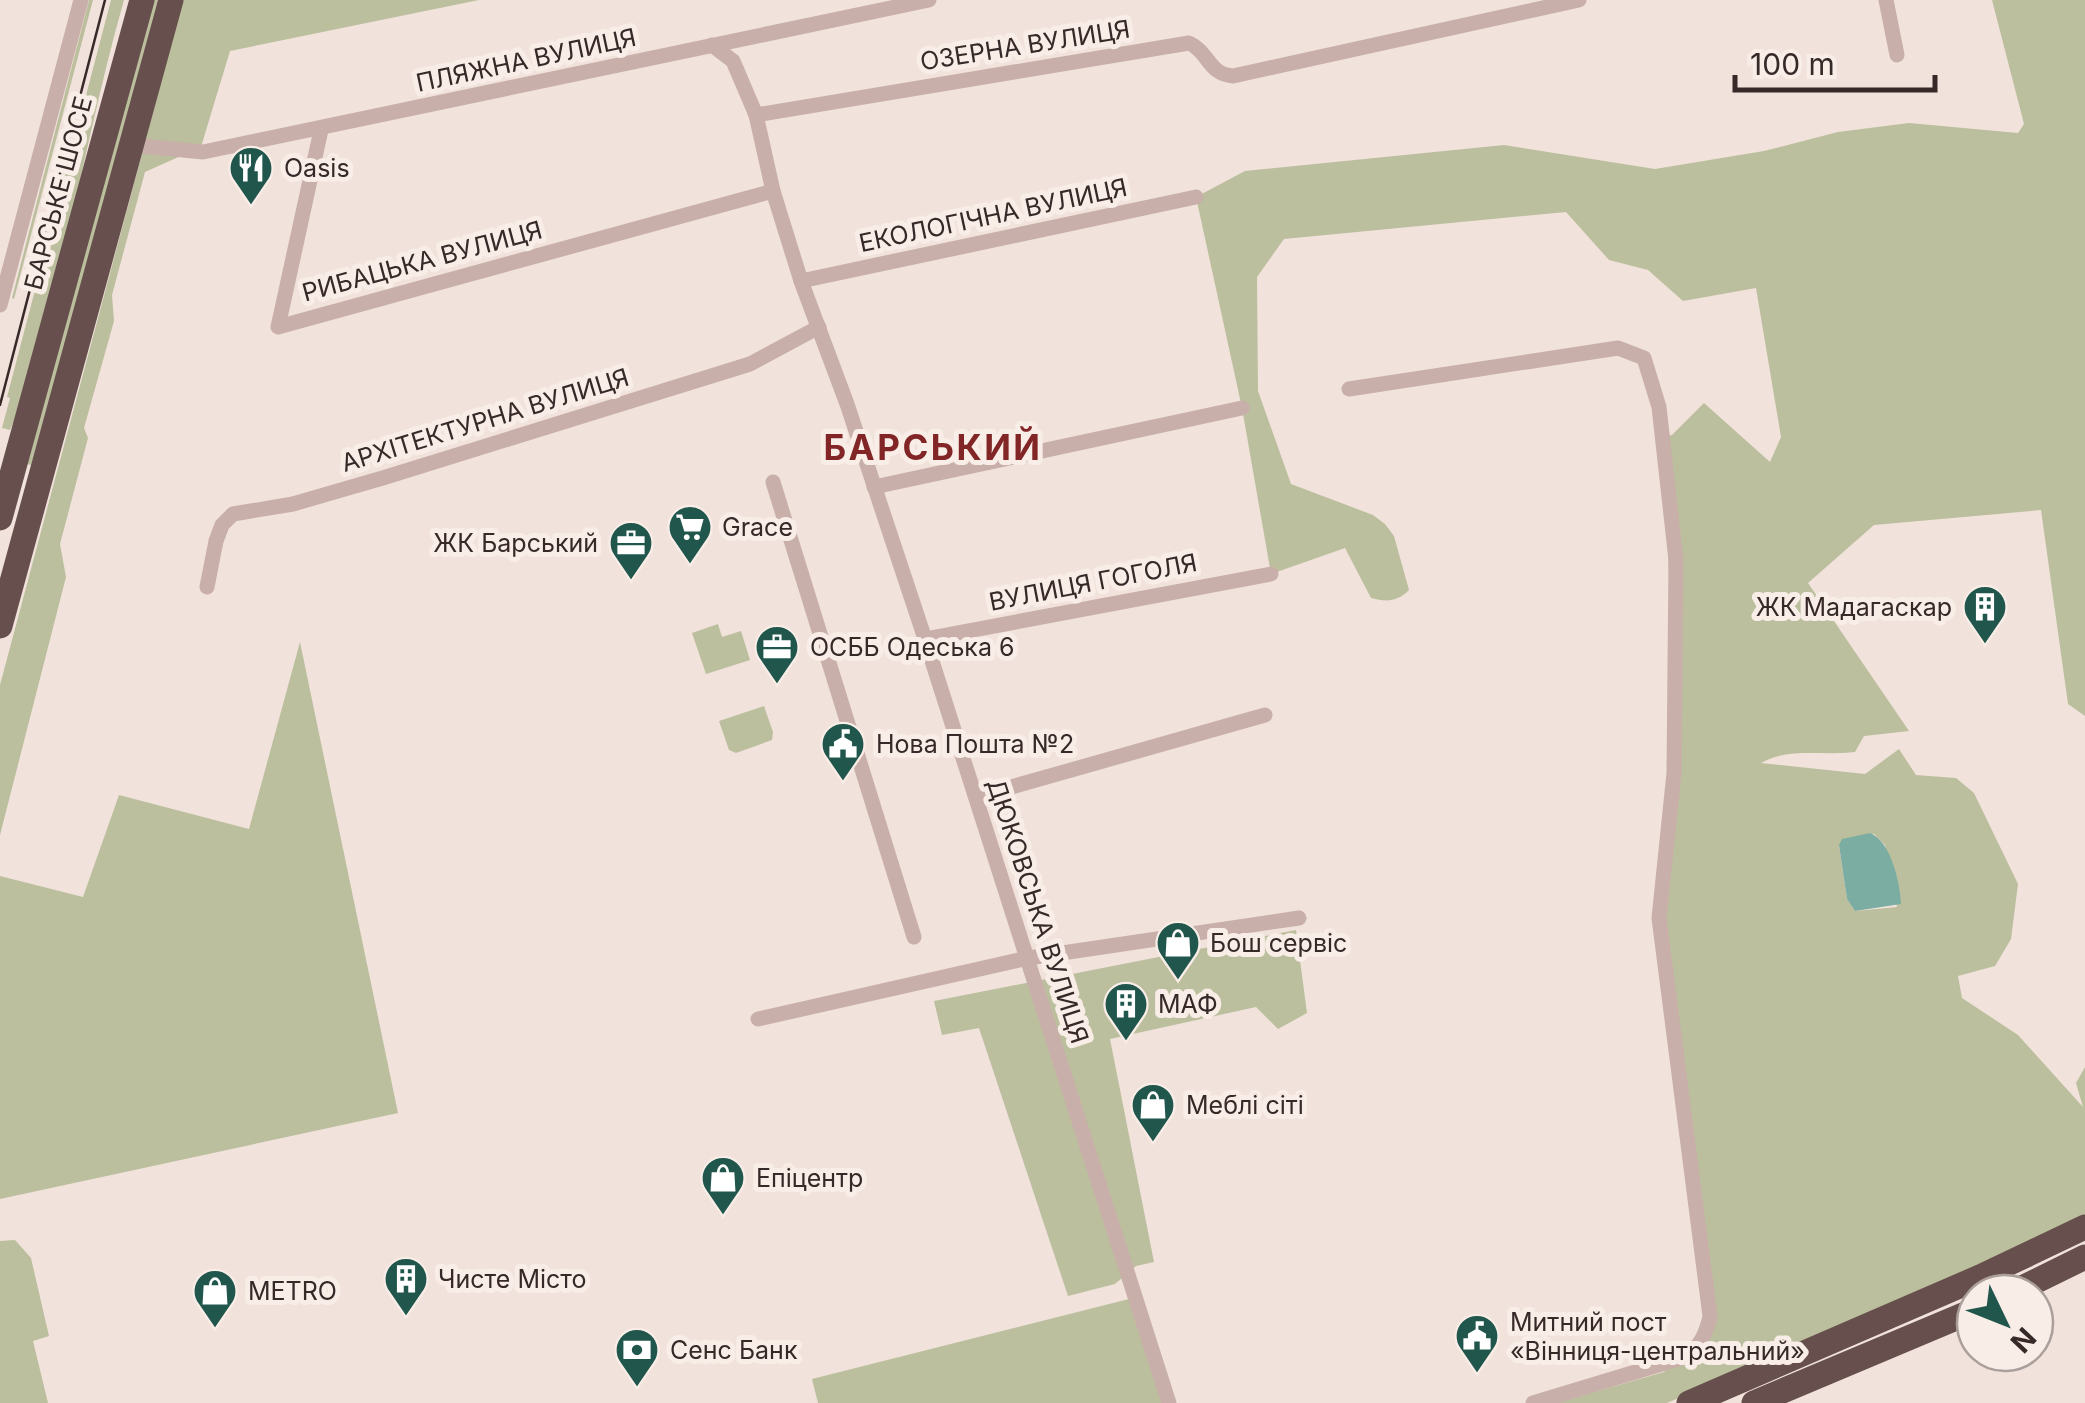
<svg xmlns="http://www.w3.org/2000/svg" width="2085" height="1403" font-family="Inter,sans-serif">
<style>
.green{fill:#bcbf9d;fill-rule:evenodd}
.water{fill:#7cada3}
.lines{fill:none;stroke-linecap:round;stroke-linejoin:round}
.minor{stroke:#c9afa9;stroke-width:15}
.trunk{stroke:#664f4d;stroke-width:25}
.tram{stroke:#362928;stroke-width:2.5}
.labels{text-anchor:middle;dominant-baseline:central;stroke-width:10;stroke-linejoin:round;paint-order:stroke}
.street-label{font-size:25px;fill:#362928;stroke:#f9ede8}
.poi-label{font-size:25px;fill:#362928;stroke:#f9ede8;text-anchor:start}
.district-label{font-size:35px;font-weight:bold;letter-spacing:2.5px;fill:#812526;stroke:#f9ede8}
</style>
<rect width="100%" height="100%" fill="#f1e2dc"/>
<g class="green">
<path d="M89 0H93L14 299 12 298Z"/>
<path d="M111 0H124C96 98 78 199 51 299 40 343 30 388 10 430L2 428 10 398 7 397Z"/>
<path d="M150 0H162L31 465 27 464Z"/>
<path d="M183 0H479L230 51 201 147 145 172 112 295 114 321 84 428 88 438 60 544 66 577 0 835V685Z"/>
<path d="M1992 0H2085V716L2068 704 2041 510 1874 525 1808 583 1909 731 1864 736 1855 752C1823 756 1788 747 1761 763L1865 774 1899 749 1916 775 1956 778 1974 793 2018 884 2011 939 1995 966 1958 976 1962 998 2018 1035 2083 1107 2076 1083 2085 1067V1218L1978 1270 1667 1403H1556L1664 1372 1706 1334 1659 918 1675 694 1662 436 1672 435 1704 403 1770 462 1781 437 1756 288 1683 301 1648 270 1609 260 1566 212 1284 239 1257 277 1258 391 1291 484 1373 515 1385 524 1394 536 1409 590C1397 602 1387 602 1371 598L1345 548 1271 574 1242 408 1196 197 1245 171 1504 145 1655 169 1764 151 1838 132 1909 123 2018 133 2024 124ZM1874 834 1885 845 1897 907 1855 911 1847 899 1839 845Z"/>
<path d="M718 624 722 637 741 631 750 660 706 674 692 633Z"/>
<path d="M300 642 398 1113 0 1199V876L83 897 119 795 249 829Z"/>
<path d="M764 706 773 732 772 740 736 753 729 750 719 721Z"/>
<path d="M1296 930 1307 1013 1278 1029 1256 1007 1110 1039 1154 1262 1136 1266 1115 1284 1068 1296 979 1028 942 1035 934 1001Z"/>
<path d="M15 1240 31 1258 49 1336 33 1341 48 1403H0V1241Z"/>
<path d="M1129 1299 1163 1403H818L812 1379Z"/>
</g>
<path class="water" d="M1870 833C1891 841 1900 883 1901 904L1855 911 1847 899 1839 845 1842 839Z"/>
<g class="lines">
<g class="minor">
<path d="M1886 0 1897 55"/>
<path d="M712 45 733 61 756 115 773 191 801 281 847 404 925 639 1169 1403"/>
<path d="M756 115 1189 43C1209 52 1208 74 1233 76L1579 0"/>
<path d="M321 130 278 327 773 191"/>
<path d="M132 145 203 152 929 0"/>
<path d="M801 281 1196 197"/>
<path d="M0 305 81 0"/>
<path d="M1349 389 1618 348 1644 358 1659 407 1676 560 1674 773 1659 918 1710 1316C1706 1335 1700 1346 1685 1357L1533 1403"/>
<path d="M773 482 914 937"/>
<path d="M874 487 1242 408"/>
<path d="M207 587 216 541 222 525 233 514 293 504 386 477 750 364 819 327"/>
<path d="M925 639 1271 574"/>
<path d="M976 797 1265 715"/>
<path d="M758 1019 1028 958 1299 918"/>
</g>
<g class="trunk">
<path d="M0 518 142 0"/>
<path d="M0 626 171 0"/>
<path d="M2012 1293 2085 1257"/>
<path d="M1689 1403 1980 1277 2085 1227"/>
<path d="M1754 1403 1975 1310"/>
</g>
<path class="tram" d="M0 405 105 0"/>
</g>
<defs>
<symbol id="restaurant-pin" viewBox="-11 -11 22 30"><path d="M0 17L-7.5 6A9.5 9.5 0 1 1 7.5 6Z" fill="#20564c" stroke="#f9ede8"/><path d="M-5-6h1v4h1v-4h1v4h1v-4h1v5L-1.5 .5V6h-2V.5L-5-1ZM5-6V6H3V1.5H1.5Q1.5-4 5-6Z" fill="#fff"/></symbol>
<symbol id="supermarket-pin" viewBox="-11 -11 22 30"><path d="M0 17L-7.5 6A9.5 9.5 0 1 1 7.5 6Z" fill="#20564c" stroke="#f9ede8"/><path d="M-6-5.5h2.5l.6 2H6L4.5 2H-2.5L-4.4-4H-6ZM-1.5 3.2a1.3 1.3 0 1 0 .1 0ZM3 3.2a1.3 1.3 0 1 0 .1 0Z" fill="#fff"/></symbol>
<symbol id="office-pin" viewBox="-11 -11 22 30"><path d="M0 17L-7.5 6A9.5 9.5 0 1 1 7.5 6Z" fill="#20564c" stroke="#f9ede8"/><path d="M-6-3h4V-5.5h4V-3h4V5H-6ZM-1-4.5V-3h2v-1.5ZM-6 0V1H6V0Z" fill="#fff"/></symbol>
<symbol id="building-pin" viewBox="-11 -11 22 30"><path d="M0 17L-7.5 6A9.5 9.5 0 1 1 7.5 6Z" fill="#20564c" stroke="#f9ede8"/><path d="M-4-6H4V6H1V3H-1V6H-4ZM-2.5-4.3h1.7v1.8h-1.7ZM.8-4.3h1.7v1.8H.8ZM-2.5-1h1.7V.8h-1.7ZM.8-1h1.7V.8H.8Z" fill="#fff"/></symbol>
<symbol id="civic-pin" viewBox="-11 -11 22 30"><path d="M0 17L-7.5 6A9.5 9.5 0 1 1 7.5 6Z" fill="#20564c" stroke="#f9ede8"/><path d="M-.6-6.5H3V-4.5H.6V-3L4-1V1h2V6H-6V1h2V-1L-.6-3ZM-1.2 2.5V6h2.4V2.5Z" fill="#fff"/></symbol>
<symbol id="shop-pin" viewBox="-11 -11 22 30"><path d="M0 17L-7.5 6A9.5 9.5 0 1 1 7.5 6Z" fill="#20564c" stroke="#f9ede8"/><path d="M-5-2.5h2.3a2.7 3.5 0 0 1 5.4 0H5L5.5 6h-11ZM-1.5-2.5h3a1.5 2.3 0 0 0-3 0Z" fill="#fff"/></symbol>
<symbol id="bank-pin" viewBox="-11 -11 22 30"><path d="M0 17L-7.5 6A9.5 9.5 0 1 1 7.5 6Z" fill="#20564c" stroke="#f9ede8"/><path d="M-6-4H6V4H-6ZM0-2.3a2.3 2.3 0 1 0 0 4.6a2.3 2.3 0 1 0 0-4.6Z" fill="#fff"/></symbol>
</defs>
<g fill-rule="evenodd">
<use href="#restaurant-pin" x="226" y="143" width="50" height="68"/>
<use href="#supermarket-pin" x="665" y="502" width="50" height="68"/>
<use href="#office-pin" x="606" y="518" width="50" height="68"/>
<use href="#building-pin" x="1960" y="582" width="50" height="68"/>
<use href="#office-pin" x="752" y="622" width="50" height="68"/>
<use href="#civic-pin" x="818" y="719" width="50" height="68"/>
<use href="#shop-pin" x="1153" y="918" width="50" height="68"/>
<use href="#building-pin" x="1101" y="979" width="50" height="68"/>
<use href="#shop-pin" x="1128" y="1080" width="50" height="68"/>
<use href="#shop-pin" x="698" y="1153" width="50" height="68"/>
<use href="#building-pin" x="381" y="1254" width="50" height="68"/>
<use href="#shop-pin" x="190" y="1266" width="50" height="68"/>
<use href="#civic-pin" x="1452" y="1311" width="50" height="68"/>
<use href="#bank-pin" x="612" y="1325" width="50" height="68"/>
</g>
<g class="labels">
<g class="street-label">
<text transform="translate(1025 45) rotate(-9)">ОЗЕРНА ВУЛИЦЯ</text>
<text transform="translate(526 60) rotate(-12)">ПЛЯЖНА ВУЛИЦЯ</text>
<text transform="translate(58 193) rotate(-75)">БАРСЬКЕ ШОСЕ</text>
<text transform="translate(993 215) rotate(-12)">ЕКОЛОГІЧНА ВУЛИЦЯ</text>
<text transform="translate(422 261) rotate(-15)">РИБАЦЬКА ВУЛИЦЯ</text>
<text transform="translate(485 420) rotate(-17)">АРХІТЕКТУРНА ВУЛИЦЯ</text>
<text transform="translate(1093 582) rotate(-11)">ВУЛИЦЯ ГОГОЛЯ</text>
<text transform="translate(1038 911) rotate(72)">ДЮКОВСЬКА ВУЛИЦЯ</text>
</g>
<g class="poi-label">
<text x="284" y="168">Oasis</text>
<text x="722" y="527">Grace</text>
<text x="598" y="543" text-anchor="end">ЖК Барський</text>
<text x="1952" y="607" text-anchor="end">ЖК Мадагаскар</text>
<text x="810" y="647">ОСББ Одеська 6</text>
<text x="876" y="744">Нова Пошта №2</text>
<text x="1210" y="943">Бош сервіс</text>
<text x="1158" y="1004">МАФ</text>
<text x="1186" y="1105">Меблі сіті</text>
<text x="756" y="1178">Епіцентр</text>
<text x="438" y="1279">Чисте Місто</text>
<text x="248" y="1291">METRO</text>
<text x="1510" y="1322">Митний пост<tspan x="1510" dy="29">«Вінниця-центральний»</tspan></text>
<text x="670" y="1350">Сенс Банк</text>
</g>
<g class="district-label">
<text x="933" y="447">БАРСЬКИЙ</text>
</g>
</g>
<g transform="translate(2005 1323) rotate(133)"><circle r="48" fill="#f9ede8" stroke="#ab9f9b" stroke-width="2.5"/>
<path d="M0-8L18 38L0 25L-18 38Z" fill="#20564c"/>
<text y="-15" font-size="28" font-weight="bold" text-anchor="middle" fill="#362928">N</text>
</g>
<path d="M1735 75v15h200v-15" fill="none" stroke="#362928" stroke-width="5"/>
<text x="1750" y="75" font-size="30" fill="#362928" stroke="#f9ede8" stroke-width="8" paint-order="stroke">100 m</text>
</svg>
